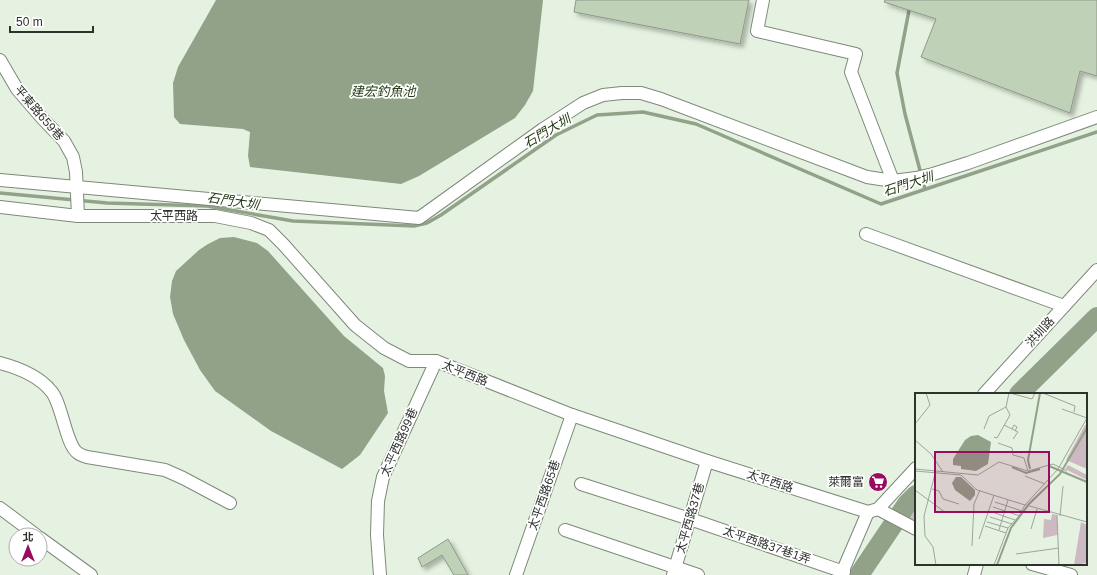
<svg xmlns="http://www.w3.org/2000/svg" width="1097" height="575" font-family="Arial,'Noto Sans TC',sans-serif">
<style>
.green{fill:#cdb9c1}
.water{fill:#91a289}
.lines{fill:none;stroke-linecap:round;stroke-linejoin:round}
.stream{stroke:#91a289;stroke-width:3.5}
.river{stroke:#91a289;stroke-width:20}
.building{fill:#bfd1b6;stroke:#8e9989;filter:url(#shadow)}
.minor-casing{stroke:#7e8879;stroke-width:14}
.minor{stroke:#fff;stroke-width:12}
.labels{text-anchor:middle;dominant-baseline:central;stroke-width:3.5;stroke-linejoin:round;paint-order:stroke}
.street-label{font-size:12px;fill:#2e322c;stroke:#fff}
.poi-label{font-size:12px;fill:#2e322c;stroke:#fff;text-anchor:end}
.water-label{font-size:13px;font-style:italic;fill:#233c15;stroke:#fff}
.inset-river{fill:none;stroke:#91a289;stroke-width:2}
.inset-road{fill:none;stroke:#9ca599;stroke-width:1}
.view{fill:#980b5e;fill-opacity:0.15;stroke:#980b5e;stroke-width:2}
.inset-edge{fill:none;stroke:#2e322c;stroke-width:2}
</style>
<defs>
<filter id="shadow"><feDropShadow dx="3.5" dy="3.5" stdDeviation="2" flood-color="#0004"/></filter>
</defs>
<rect width="100%" height="100%" fill="#e6f2e1"/>
<path class="green" d="M916 499V524L900 519 909 506Z"/>
<g class="water">
<path d="M216 0H543L533 91 525 105 515 118 419 176 401 184 250 167 248 156 250 132 243 129 180 124 174 117 173 83 178 67Z"/>
<path d="M234 237 257 243 268 251 344 336 383 368 385 376 384 391 388 413 360 455 342 469 271 431 215 391 200 370 184 340 173 314 170 297 172 281 176 271 199 250 208 244 220 238Z"/>
</g>
<g class="lines">
<g class="stream">
<path d="M911 0 897 73 905 114 925 189"/>
<path d="M0 193 107 203 207 206 293 221 414 226 427 223 441 215 556 135 597 115 643 112 696 124 881 204 1097 132"/>
</g>
<g class="river">
<path d="M1019 394 1097 317"/>
<path d="M859 575 907 504 916 495"/>
</g>
</g>
<g class="building">
<path d="M576 0H749L740 44 574 12Z"/>
<path d="M885 0H1097V76L1080 71 1070 113 921 57 936 19 884 2Z"/>
<path d="M448 539 468 575H454L442 555 422 567 418 558Z"/>
</g>
<g class="lines">
<defs>
<g id="minor">
<path d="M763 0 757 31 856 54 851 72 893 181"/>
<path d="M0 60 17 89 42 118 64 141 73 157 76 172 78 216"/>
<path d="M0 180 419 218 543 129 583 103 603 95 622 93H641L661 99 867 177 893 181 916 178 933 174 968 163 1097 117"/>
<path d="M0 207 78 216H215L251 223 269 230 283 244 355 325 384 348 409 361H436L572 415 707 461 868 512"/>
<path d="M866 234 1064 306"/>
<path d="M0 363C19 368 39 376 51 391 62 403 66 446 78 453 80 455 84 456 87 457L165 470 183 478 230 503"/>
<path d="M984 394 1097 270"/>
<path d="M581 484 690 519 844 572"/>
<path d="M0 508 36 535"/>
<path d="M878 509 916 529"/>
<path d="M565 530 698 575"/>
<path d="M40 538 91 575"/>
<path d="M1032 564 1071 575"/>
<path d="M380 575 377 535 378 501 383 477 436 361"/>
<path d="M516 575 572 415"/>
<path d="M673 575 707 461"/>
<path d="M841 575 868 512 878 509 916 468"/>
<path d="M974 575 977 564"/>
</g>
</defs>
<use href="#minor" class="minor-casing"/>
<use href="#minor" class="minor"/>
</g>
<defs>
<symbol id="supermarket-disc" viewBox="-11 -11 22 22"><circle r="9.5" fill="#980b5e" stroke="#fff"/><path d="M-6-5.5h2.5l.6 2H6L4.5 2H-2.5L-4.4-4H-6ZM-1.5 3.2a1.3 1.3 0 1 0 .1 0ZM3 3.2a1.3 1.3 0 1 0 .1 0Z" fill="#fff"/></symbol>
</defs>
<g fill-rule="evenodd">
<use href="#supermarket-disc" x="867" y="471" width="22" height="22"/>
</g>
<g class="labels">
<g class="street-label">
<text transform="translate(39 113) rotate(49)">平東路659巷</text>
<text x="174" y="216">太平西路</text>
<text transform="translate(1040 332) rotate(-48)">洪圳路</text>
<text transform="translate(465 373) rotate(22)">太平西路</text>
<text transform="translate(399 442) rotate(-66)">太平西路99巷</text>
<text transform="translate(770 481) rotate(18)">太平西路</text>
<text transform="translate(544 495) rotate(-71)">太平西路65巷</text>
<text transform="translate(690 518) rotate(-74)">太平西路37巷</text>
<text transform="translate(767 545) rotate(19)">太平西路37巷1弄</text>
</g>
<g class="poi-label">
<text x="864" y="482">萊爾富</text>
</g>
<g class="water-label">
<text x="383" y="91">建宏釣魚池</text>
<text transform="translate(547 131) rotate(-31)">石門大圳</text>
<text transform="translate(908 184) rotate(-18)">石門大圳</text>
<text transform="translate(233 201) rotate(9)">石門大圳</text>
</g>
</g>
<g transform="translate(915 393)">
<rect width="172" height="172" fill="#e6f2e1"/>
<path d="M170 32H172V76L151 67ZM153 72 172 82V87L150 76ZM137 121 142 122V142L128 145 129 126 136 127ZM166 129 172 132V170L159 172Z" fill="#cdb9c1"/>
<path d="M63 42 76 49 73 71 61 78 46 76V73L38 72V66L50 47 56 43ZM41 84H46L60 97V102L55 108 40 97 37 90Z" fill="#91a289"/>
<path class="inset-river" d="M134 73 172 89M97 74 111 80 125 76M115 76 113 67 125 0M82 172 96 135 114 111 145 81 172 35"/>
<path class="inset-road" d="M95 0 117 6 120 0M128 0 160 13 159 19M147 16 172 25M0 31 15 12 11 0M89 32 103 39 98 46M69 36 74 23 91 14M97 36 99 32 102 34 100 38M79 44 82 45 95 22 91 14 94 0M0 47 16 61 28 79M83 50 97 55 98 62 109 65 113 78M0 76 63 82 84 69 113 78 138 71 152 78M0 78 46 82 62 97 110 112M20 81 9 123 10 143 18 154 21 172M110 83 130 91M17 96 24 98 28 106 44 111M0 97 31 120M80 109 107 118M111 112 172 129M78 114 105 123M77 119 100 127M142 122 144 172M145 123 148 93M75 124 97 131M72 129 93 135M70 133 91 140M116 136 122 116M84 137 93 107M64 146 79 102M57 153 59 111 65 97M101 161 144 155M79 172 93 135 104 123 110 112 143 76 172 25"/>
<path class="view" d="M20 59H134V119H20Z"/>
<rect width="172" height="172" class="inset-edge"/>
</g>
<g transform="translate(28 547)"><circle r="19" fill="#ffffff" stroke="#abadab"/>
<path d="M0-3L7 15L0 10L-7 15Z" fill="#980b5e"/>
<text y="-6" font-size="11" font-weight="bold" text-anchor="middle" fill="#2e322c">北</text>
</g>
<path d="M10 26v6h83v-6" fill="none" stroke="#2e322c" stroke-width="2"/>
<text x="16" y="26" font-size="12" fill="#2e322c" stroke="#ffffff" stroke-width="3" paint-order="stroke">50 m</text>
</svg>
